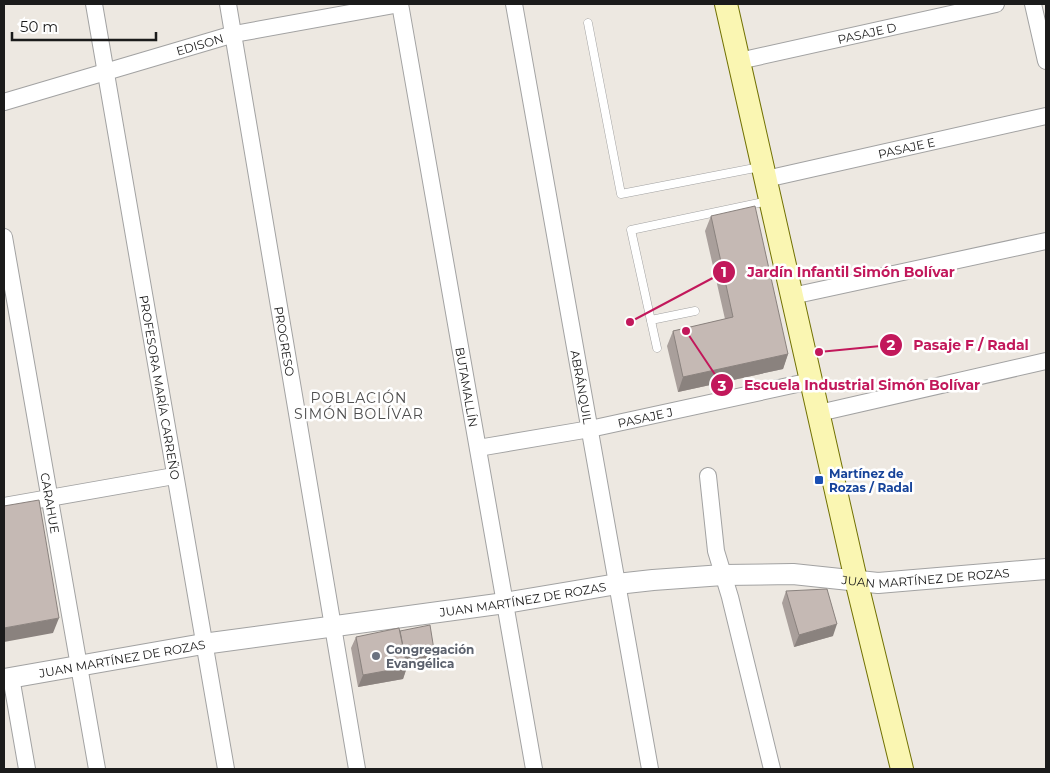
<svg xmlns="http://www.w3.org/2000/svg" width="1050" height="773" font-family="Montserrat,sans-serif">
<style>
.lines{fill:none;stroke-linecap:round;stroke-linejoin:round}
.service-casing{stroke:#a2a2a2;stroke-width:9}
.minor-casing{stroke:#a2a2a2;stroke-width:18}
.tertiary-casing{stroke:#a2a2a2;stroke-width:22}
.secondary-casing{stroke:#717103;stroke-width:24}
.service{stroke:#fff;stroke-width:8}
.minor{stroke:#fff;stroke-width:16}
.tertiary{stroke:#fff;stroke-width:20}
.secondary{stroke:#faf6b2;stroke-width:22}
.wall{fill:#a99f9b}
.shaded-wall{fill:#8a827e}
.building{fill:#c5b9b4;stroke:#8a827e}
.transit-dot{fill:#1a4fb4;stroke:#fff;stroke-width:2}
.worship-dot{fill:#6b7280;stroke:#fff;stroke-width:2}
.labels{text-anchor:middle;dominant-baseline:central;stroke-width:5;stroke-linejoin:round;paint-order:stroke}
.street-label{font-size:12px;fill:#1b1b1b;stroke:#fff}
.transit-label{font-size:12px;font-weight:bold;fill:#164399;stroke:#fff;text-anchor:start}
.worship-label{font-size:12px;font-weight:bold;fill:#5b616d;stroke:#fff;text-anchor:start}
.neighbourhood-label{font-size:14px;letter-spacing:1px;fill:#4e4e4e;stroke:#fff}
.leader{fill:none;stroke:#c2185b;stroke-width:2}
.callout-dot{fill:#c2185b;stroke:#fff;stroke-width:2}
.mark-label{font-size:15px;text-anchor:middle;font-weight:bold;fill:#fff}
.callout-label{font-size:14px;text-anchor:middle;font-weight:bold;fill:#c2185b;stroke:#fff;stroke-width:5;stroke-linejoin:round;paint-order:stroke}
</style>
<rect width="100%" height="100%" fill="#ede8e1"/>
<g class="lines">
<defs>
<g id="service">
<path d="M588 23 621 194 760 167"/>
<path d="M651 320 695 311"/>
<path d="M657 348 631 230 768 201"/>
</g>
<g id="minor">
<path id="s1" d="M94 4 226 769"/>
<path id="s2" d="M228 4 357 769"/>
<path id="s3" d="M400 4 534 769"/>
<path id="s4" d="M514 4 650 769"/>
<path d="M1033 4 1046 61"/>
<path id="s5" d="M739 61 996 4"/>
<path id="s6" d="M4 102 234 34 400 4"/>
<path id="s7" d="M766 179 1046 116"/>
<path id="s8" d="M4 237 97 769"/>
<path d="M792 296 1046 241"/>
<path d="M819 413 1046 361"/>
<path id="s9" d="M478 448 590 429 811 381"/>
<path d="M708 476 716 551 730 597 772 769"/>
<path d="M4 506 174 476"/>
<path d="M11 677 27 769"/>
</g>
<g id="tertiary">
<path id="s10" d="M4 679 203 644 505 603 617 584 653 580 723 575 793 574 878 583 1046 569"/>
</g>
<path id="secondary" d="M726 4 856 580 902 769"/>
</defs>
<use href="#service" class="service-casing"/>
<use href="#minor" class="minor-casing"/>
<use href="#tertiary" class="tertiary-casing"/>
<use href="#secondary" class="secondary-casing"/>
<use href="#service" class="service"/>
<use href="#minor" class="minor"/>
<use href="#tertiary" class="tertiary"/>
<use href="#secondary" class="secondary"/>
</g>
<g class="wall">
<path d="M711 216 788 354 783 369 678 392 667 346 673 331 725 319 705 231Z"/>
<path d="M786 591 833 636 794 647 782 603Z"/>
<path d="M400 631 434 650 432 658 406 663 407 667 403 679 358 687 351 648 356 637Z"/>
</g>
<g class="shaded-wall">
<path d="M788 354 783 369 678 392 683 377Z"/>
<path d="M59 618 53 633 4 642V628Z"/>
<path d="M837 624 833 636 794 647 799 635Z"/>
<path d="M434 650 432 658 400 664 403 656Z"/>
<path d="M407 667 403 679 358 687 363 675Z"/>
</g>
<g class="building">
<path d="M755 206 788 354 683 377 673 331 733 317 711 216Z"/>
<path d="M39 500 59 618 4 628V506Z"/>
<path d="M827 589 837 624 799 635 786 591Z"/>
<path d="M430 625 434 650 405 656 400 631Z"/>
<path d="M399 628 407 667 363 675 356 637Z"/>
</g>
<rect class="transit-dot" x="814" y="475" width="10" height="10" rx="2.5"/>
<circle class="worship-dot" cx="376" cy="656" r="5"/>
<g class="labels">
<g class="street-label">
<text stroke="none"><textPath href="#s5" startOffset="131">PASAJE D</textPath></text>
<text stroke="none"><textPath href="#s6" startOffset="204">EDISON</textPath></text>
<text stroke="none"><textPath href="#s7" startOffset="144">PASAJE E</textPath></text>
<text stroke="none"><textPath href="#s2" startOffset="342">PROGRESO</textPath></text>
<text stroke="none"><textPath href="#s4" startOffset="389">ABRÁNQUIL</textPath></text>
<text stroke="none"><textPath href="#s1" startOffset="389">PROFESORA MARÍA CARREÑO</textPath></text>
<text stroke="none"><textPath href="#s3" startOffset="389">BUTAMALLÍN</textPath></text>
<text stroke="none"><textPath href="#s9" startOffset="170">PASAJE J</textPath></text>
<text stroke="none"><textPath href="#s8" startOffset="270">CARAHUE</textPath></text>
<text stroke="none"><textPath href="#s10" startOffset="930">JUAN MARTÍNEZ DE ROZAS</textPath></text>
<text stroke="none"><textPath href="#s10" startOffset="525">JUAN MARTÍNEZ DE ROZAS</textPath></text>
<text stroke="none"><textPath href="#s10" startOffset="120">JUAN MARTÍNEZ DE ROZAS</textPath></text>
</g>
<g class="transit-label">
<text x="829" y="473">Martínez de<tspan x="829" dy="14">Rozas / Radal</tspan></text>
</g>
<g class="worship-label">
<text x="386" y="649">Congregación<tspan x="386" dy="14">Evangélica</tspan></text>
</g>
<g class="neighbourhood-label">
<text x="359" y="398">POBLACIÓN<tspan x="359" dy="16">SIMÓN BOLÍVAR</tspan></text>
</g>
</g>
<path class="leader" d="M630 322L724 272M819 352L891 345M686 331L722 385"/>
<g class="callout-dot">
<circle cx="630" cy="322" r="5"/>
<circle cx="819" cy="352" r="5"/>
<circle cx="686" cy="331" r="5"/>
<circle cx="724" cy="272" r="12"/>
<circle cx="891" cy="345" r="12"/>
<circle cx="722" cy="385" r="12"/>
</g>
<g class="mark-label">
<text x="724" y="277">1</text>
<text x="891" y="350">2</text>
<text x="722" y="391">3</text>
</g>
<g class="callout-label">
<text x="851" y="277">Jardín Infantil Simón Bolívar</text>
<text x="971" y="350">Pasaje F / Radal</text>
<text x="862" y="390">Escuela Industrial Simón Bolívar</text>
</g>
<rect width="1050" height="773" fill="none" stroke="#1b1b1b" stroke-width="10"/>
<path d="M12 32v8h144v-8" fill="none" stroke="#1b1b1b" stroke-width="2.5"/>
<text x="20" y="32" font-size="15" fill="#1b1b1b" stroke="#ffffff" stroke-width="4" paint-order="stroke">50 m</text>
</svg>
